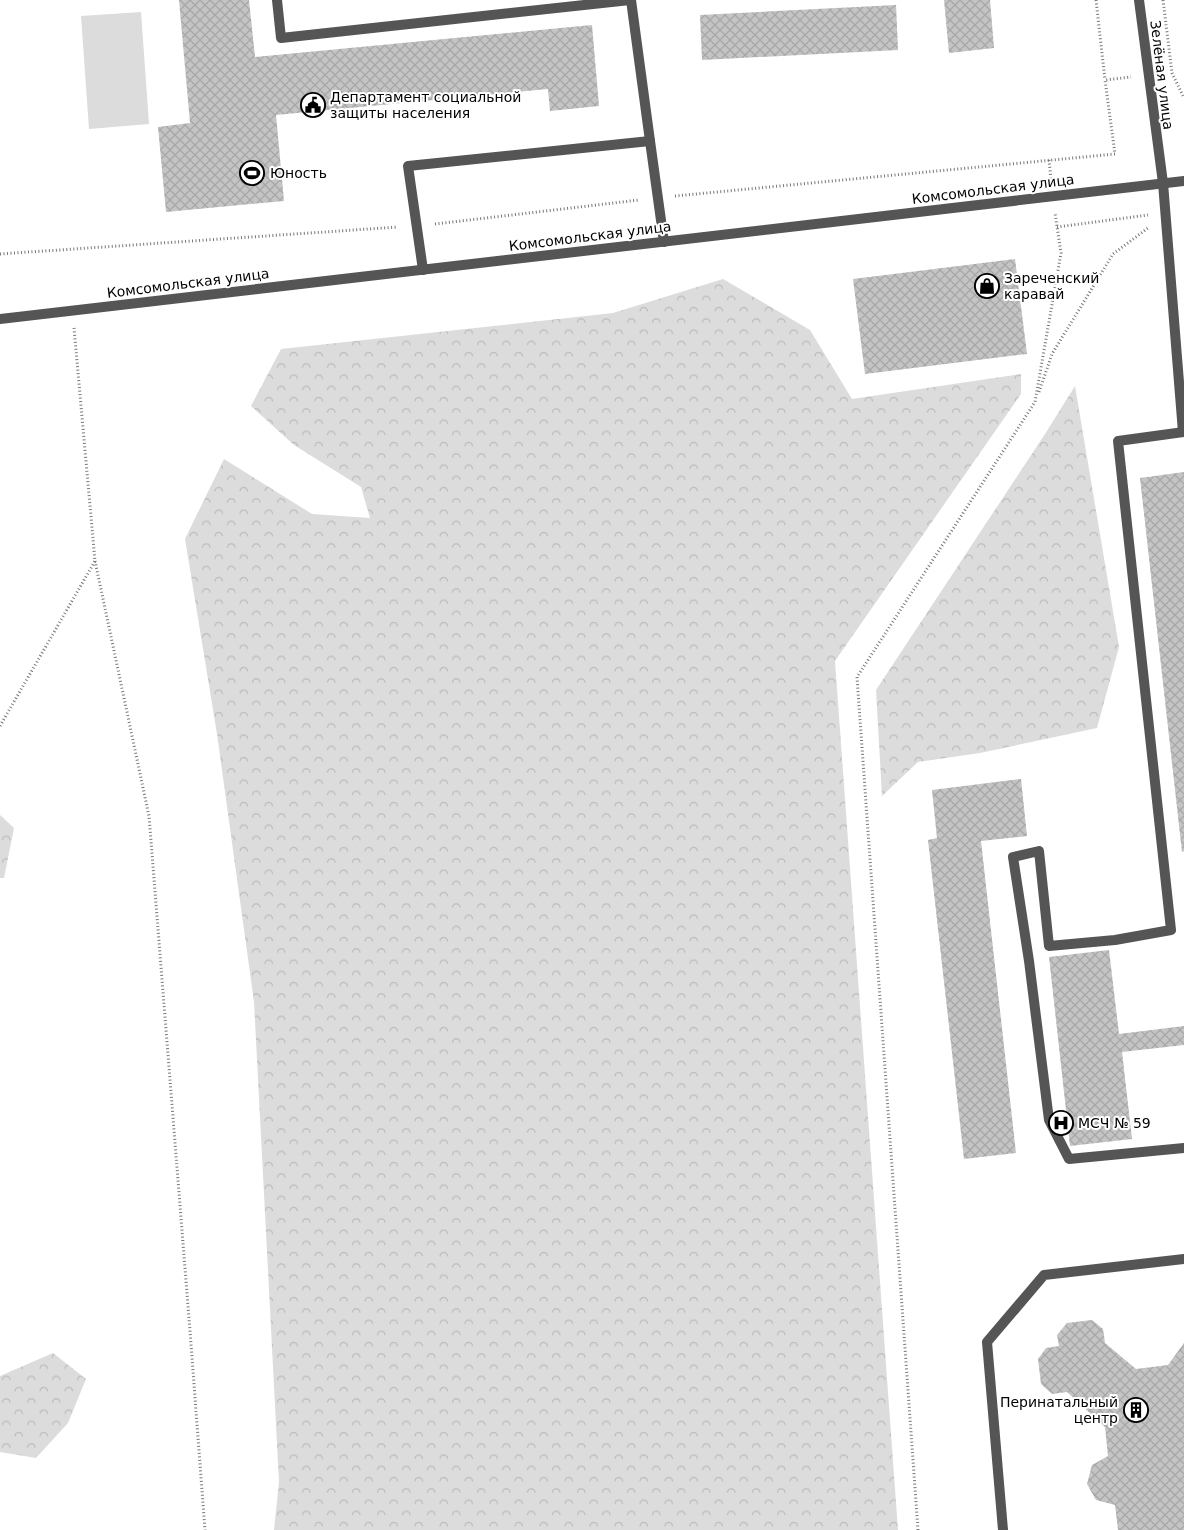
<svg xmlns="http://www.w3.org/2000/svg" width="1184" height="1530" font-family="'DejaVu Sans',sans-serif">
<style>
.forest{fill:url(#forest-crowns)}
.pitch{fill:#dcdcdc}
.building{fill:url(#building-cross-hatch)}
.lines{fill:none;stroke-linecap:round;stroke-linejoin:round}
.path{stroke:#777;stroke-width:3;stroke-dasharray:1 2.5;stroke-linecap:butt}
.service{stroke:#555;stroke-width:10}
.minor{stroke:#555;stroke-width:10}
.labels{text-anchor:middle;dominant-baseline:central;stroke-width:4;stroke-linejoin:round;paint-order:stroke}
.street-label{font-size:14px;fill:#000;stroke:#fff}
.poi-label{font-size:14px;fill:#000;stroke:#fff;text-anchor:start}
</style>
<defs>
<pattern id="forest-crowns" width="20" height="18" patternUnits="userSpaceOnUse" patternTransform="scale(1.25)"><rect width="20" height="18" fill="#dcdcdc"/><path d="M2 6a3 3 0 1 1 6 0M12 15a3 3 0 1 1 6 0" fill="none" stroke="#bbb"/></pattern>
<pattern id="building-cross-hatch" width="8" height="8" patternUnits="userSpaceOnUse" patternTransform="scale(1.25)"><rect width="8" height="8" fill="#c4c4c4"/><path d="M0 0l8 8M0 8l8-8" fill="none" stroke="#a7a7a7"/></pattern>
</defs>
<rect width="100%" height="100%" fill="#fff"/>
<g class="forest">
<path d="M723 279 810 330 852 399 1021 374V394L835 661 898 1530H274L279 1482 254 1002 217 734 185 539 224 459 312 514 370 518 361 487 294 445 251 406 281 349 613 313Z"/>
<path d="M1075 386 1119 647 1097 728 980 753 918 762 882 796 876 690 1045 434Z"/>
<path d="M0 815 14 828 4 878H0Z"/>
<path d="M53 1353 86 1379 68 1423 36 1458 0 1452V1376Z"/>
</g>
<path class="pitch" d="M141 12 149 124 89 129 81 16Z"/>
<g class="building">
<path d="M179 0H249L255 57 592 25 599 106 550 111 548 89 276 115 284 201 166 212 158 127 190 123Z"/>
<path d="M944 0H990L994 48 949 53Z"/>
<path d="M896 5 898 50 702 60 700 15Z"/>
<path d="M1015 259 1027 354 865 374 853 279Z"/>
<path d="M1184 472V851L1182 852 1140 478Z"/>
<path d="M1021 779 1027 836 981 841 1016 1153 964 1159 928 840 937 838 932 790Z"/>
<path d="M1109 950 1119 1034 1184 1026V1045L1122 1052 1132 1139 1070 1146 1049 957Z"/>
<path d="M1092 1320 1103 1329 1105 1343 1136 1369 1168 1365 1184 1343V1530H1118L1115 1505 1096 1500 1087 1484 1092 1465 1108 1456 1105 1427 1067 1392 1052 1394 1041 1384 1038 1359 1046 1348 1059 1346 1057 1335 1067 1323Z"/>
</g>
<g class="lines">
<g class="path">
<path d="M1096 0 1105 80"/>
<path d="M1163 0 1172 73 1184 98"/>
<path d="M1049 160 1051 179"/>
<path d="M675 196 1115 154 1105 80 1131 77"/>
<path d="M435 224 639 200"/>
<path d="M1057 227 1148 215"/>
<path d="M0 254 398 227"/>
<path d="M1039 392 1052 354 1113 254 1148 228"/>
<path d="M95 561 149 816 190 1331 205 1530"/>
<path d="M0 726 95 561 74 328"/>
<path d="M918 1530 857 677 1035 402 1061 253 1055 213"/>
</g>
<g class="service">
<path d="M277 0 281 38 630 0"/>
<path d="M631 0 650 141"/>
<path d="M1163 183 1183 432"/>
<path d="M423 270 408 166 650 141 664 242"/>
<path d="M1184 432 1118 441 1171 930 1115 940 1049 946 1039 851 1013 857 1029 961 1049 1120 1069 1159 1184 1148"/>
<path d="M1003 1530 987 1342 1044 1275 1184 1259"/>
</g>
<g class="minor">
<path d="M1139 0 1163 183"/>
<path d="M0 319 1184 181"/>
</g>
</g>
<defs>
<symbol id="civic-ring" viewBox="-11 -11 22 22"><circle r="9.5" fill="#fff" stroke="#000" stroke-width="1.5"/><path d="M-.6-6.5H3V-4.5H.6V-3L4-1V1h2V6H-6V1h2V-1L-.6-3ZM-1.2 2.5V6h2.4V2.5Z" fill="#000"/></symbol>
<symbol id="stadium-ring" viewBox="-11 -11 22 22"><circle r="9.5" fill="#fff" stroke="#000" stroke-width="1.5"/><path d="M0-5a6.5 5 0 1 0 0 10a6.5 5 0 1 0 0-10ZM-3.5-1.8h7v3.6h-7Z" fill="#000"/></symbol>
<symbol id="shop-ring" viewBox="-11 -11 22 22"><circle r="9.5" fill="#fff" stroke="#000" stroke-width="1.5"/><path d="M-5-2.5h2.3a2.7 3.5 0 0 1 5.4 0H5L5.5 6h-11ZM-1.5-2.5h3a1.5 2.3 0 0 0-3 0Z" fill="#000"/></symbol>
<symbol id="hospital-ring" viewBox="-11 -11 22 22"><circle r="9.5" fill="#fff" stroke="#000" stroke-width="1.5"/><path d="M-5-5h3v3.5h4V-5h3V5h-3V1.5h-4V5h-3Z" fill="#000"/></symbol>
<symbol id="building-ring" viewBox="-11 -11 22 22"><circle r="9.5" fill="#fff" stroke="#000" stroke-width="1.5"/><path d="M-4-6H4V6H1V3H-1V6H-4ZM-2.5-4.3h1.7v1.8h-1.7ZM.8-4.3h1.7v1.8H.8ZM-2.5-1h1.7V.8h-1.7ZM.8-1h1.7V.8H.8Z" fill="#000"/></symbol>
</defs>
<g fill-rule="evenodd">
<use href="#civic-ring" x="299" y="91" width="28" height="28"/>
<use href="#stadium-ring" x="238" y="159" width="28" height="28"/>
<use href="#shop-ring" x="973" y="272" width="28" height="28"/>
<use href="#hospital-ring" x="1047" y="1109" width="28" height="28"/>
<use href="#building-ring" x="1122" y="1396" width="28" height="28"/>
</g>
<g class="labels">
<g class="street-label">
<text transform="translate(1162 75) rotate(83)">Зелёная улица</text>
<text transform="translate(993 189) rotate(-7)">Комсомольская улица</text>
<text transform="translate(590 236) rotate(-7)">Комсомольская улица</text>
<text transform="translate(188 283) rotate(-7)">Комсомольская улица</text>
</g>
<g class="poi-label">
<text x="330" y="97">Департамент социальной<tspan x="330" dy="16">защиты населения</tspan></text>
<text x="270" y="173">Юность</text>
<text x="1004" y="278">Зареченский<tspan x="1004" dy="16">каравай</tspan></text>
<text x="1078" y="1123">МСЧ № 59</text>
<text x="1118" y="1402" text-anchor="end">Перинатальный<tspan x="1118" dy="16">центр</tspan></text>
</g>
</g>
</svg>
